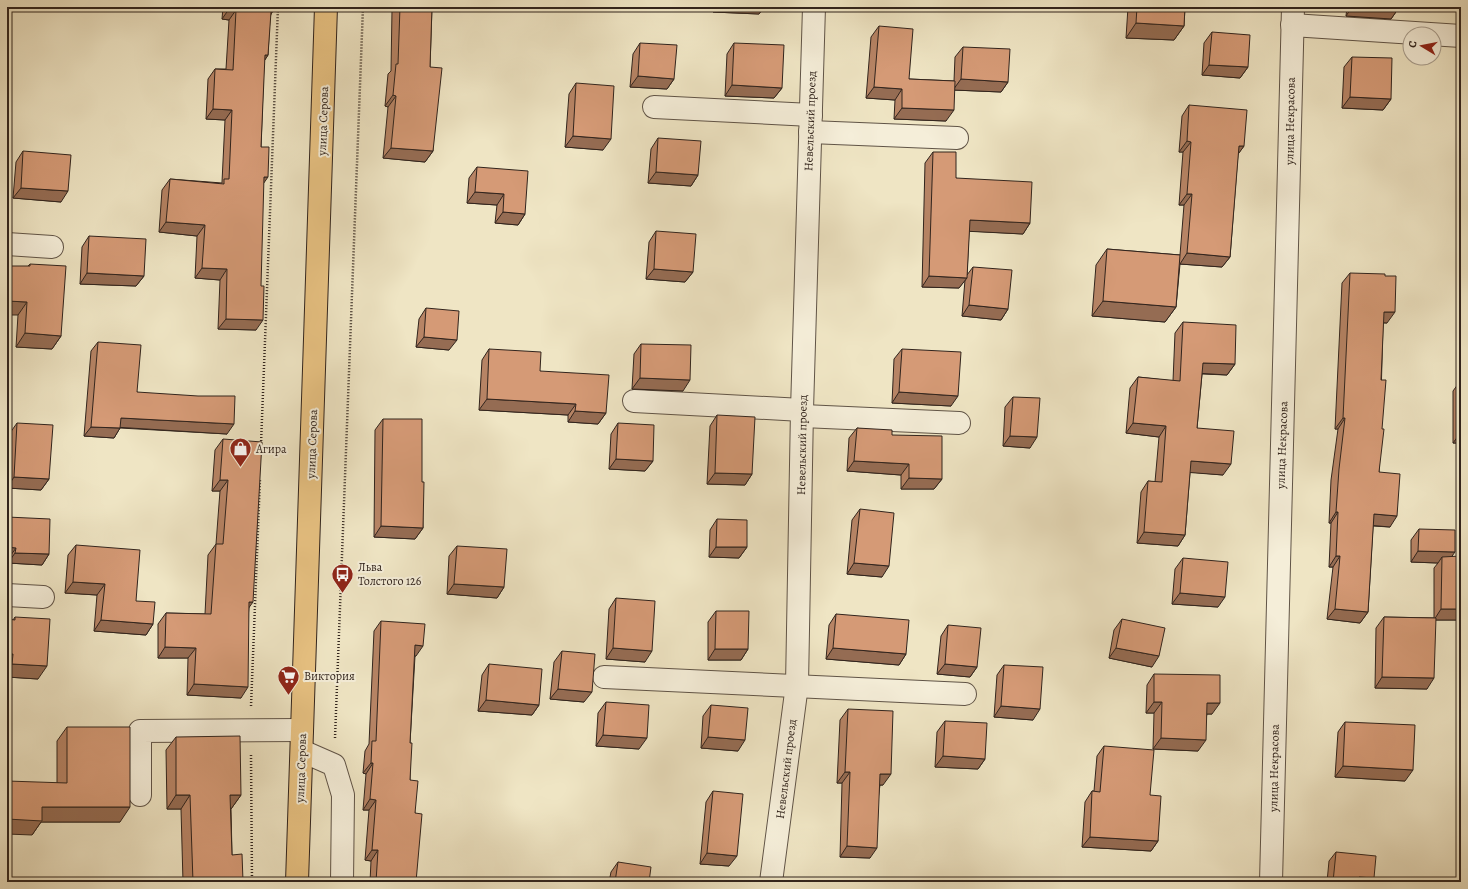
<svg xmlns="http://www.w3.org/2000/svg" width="1468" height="889" font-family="Alegreya,serif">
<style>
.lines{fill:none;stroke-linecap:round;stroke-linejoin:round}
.minor-casing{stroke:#605447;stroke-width:24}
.major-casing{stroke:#31241d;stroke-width:24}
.path{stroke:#31241d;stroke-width:2.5;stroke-dasharray:1 2;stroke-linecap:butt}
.minor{stroke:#f5eed9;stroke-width:22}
.major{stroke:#e8c282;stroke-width:22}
.wall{fill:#b78465;stroke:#31241d}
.shaded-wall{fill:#956c53;stroke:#31241d}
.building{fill:#d59a76;stroke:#31241d}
.labels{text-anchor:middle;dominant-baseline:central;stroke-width:4;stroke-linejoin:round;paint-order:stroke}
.street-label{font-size:12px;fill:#31241d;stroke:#f5eed9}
.poi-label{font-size:12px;fill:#31241d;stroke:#f5eed9;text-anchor:start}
</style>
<rect width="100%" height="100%" fill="#efe5c4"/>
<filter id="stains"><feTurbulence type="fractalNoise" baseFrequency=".005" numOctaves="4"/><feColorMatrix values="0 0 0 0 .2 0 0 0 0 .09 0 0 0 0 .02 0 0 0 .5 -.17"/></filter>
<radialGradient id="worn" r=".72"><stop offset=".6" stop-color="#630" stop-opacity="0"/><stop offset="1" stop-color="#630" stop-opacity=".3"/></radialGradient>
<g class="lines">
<defs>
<g id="minor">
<path d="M1292 25 1461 36"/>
<path d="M654 107 811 115"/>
<path d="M810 132 957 138"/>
<path d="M7 244 52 247"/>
<path d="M634 401 802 410"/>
<path d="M803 416 959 423"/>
<path d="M7 595 43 597"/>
<path d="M604 677 965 694"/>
<path d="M302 751 334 765 343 795 342 882"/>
<path d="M140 795V731L302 730"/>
<path d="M771 882 797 685 802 410 814 7"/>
<path d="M1271 882 1293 7"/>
</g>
<path id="major" d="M297 882 326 7"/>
</defs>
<use href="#minor" class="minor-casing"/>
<use href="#major" class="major-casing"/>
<g class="path">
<path d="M261 444 278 7"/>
<path d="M251 706 260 479"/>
<path d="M335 738 363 7"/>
<path d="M251 755 252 882"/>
</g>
<use href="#minor" class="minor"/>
<use href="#major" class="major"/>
</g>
<g class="wall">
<path d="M223 7H274L270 17 268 55 264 61 261 147 263 183 256 330 218 329 220 280 195 278 197 236 159 232 162 190 170 179 222 183V182L225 120 206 119 208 79 215 69H226L229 20 222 19Z"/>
<path d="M394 7H432L430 67 433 151 425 162 383 158 388 107 385 106 388 74 391 71 392 10Z"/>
<path d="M713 7H764L759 14 713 12Z"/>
<path d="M1128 7H1185L1184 26 1174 40 1126 38Z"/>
<path d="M1347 7H1398V9L1391 19 1346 16Z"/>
<path d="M879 26 909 79 954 81 955 57 963 47 1008 82 1001 92 954 90 946 121 894 119 895 100 866 98 871 37Z"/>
<path d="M1212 32 1248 67 1240 78 1202 75 1204 43Z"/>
<path d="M640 43 674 79 667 89 630 87 633 54Z"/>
<path d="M734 43 782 88 774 98 725 96 727 54Z"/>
<path d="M1352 57 1391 99 1383 110 1342 108 1344 67Z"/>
<path d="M576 83 603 150 565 147 569 94Z"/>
<path d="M1189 105 1244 146 1238 154 1230 257 1222 267 1180 264 1176 307 1165 322 1092 316 1096 265 1107 249 1180 255 1184 205H1179L1183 152H1179L1182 116Z"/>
<path d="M1461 125V155H1460Z"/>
<path d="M658 138 698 175 691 186 648 183 651 149Z"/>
<path d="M23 151 61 202 13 198 16 162Z"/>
<path d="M933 152 956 178 1030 223 1023 234 969 231 967 275 973 267 1008 309 1001 320 962 316 965 280 959 288 922 287 925 163Z"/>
<path d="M477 167 525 214 518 225 495 223 497 205 467 203 469 178Z"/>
<path d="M656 231 693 272 685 282 646 279 649 242Z"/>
<path d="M89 236 144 276 136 286 80 284 82 247Z"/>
<path d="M30 264 61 336 52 349 16 347 18 315 28 266Z"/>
<path d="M1350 273 1387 323H1383L1379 472 1390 527 1373 526 1368 612 1360 623 1327 619 1333 567H1329L1331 523H1329L1331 480 1338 429H1335L1342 283Z"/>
<path d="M1461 286V327H1459L1460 287Z"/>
<path d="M426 308 449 350 416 347 419 319Z"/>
<path d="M1183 322 1235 364 1227 375 1202 374 1197 428 1223 475 1190 472 1185 535 1178 546 1137 543 1141 492 1148 481 1155 482 1159 437 1126 433 1130 388 1138 377 1173 381 1175 333Z"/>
<path d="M98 342 137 392 227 434 120 428 114 438 84 436 91 351Z"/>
<path d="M641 344 683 391 632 389 634 354Z"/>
<path d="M489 349 540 371 606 413 598 424 568 422V415L479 410 482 360Z"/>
<path d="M902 349 951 406 892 403 894 359Z"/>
<path d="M1461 380V443H1453V391Z"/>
<path d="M1013 397 1030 448 1003 446 1005 407Z"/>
<path d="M717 415 752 474 745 485 707 484 710 426Z"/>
<path d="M383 419 422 482 423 528 415 539 374 537 375 430Z"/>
<path d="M17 423 49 479 41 490 7 488 10 433Z"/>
<path d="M618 423 653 461 645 471 609 469 611 434Z"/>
<path d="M857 428 892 435 942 479 934 489H901V475L847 471 849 438Z"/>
<path d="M223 439 249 607 241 698 187 695 188 658H158V624L166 613 205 614 208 555 216 544 220 491H212L215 450Z"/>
<path d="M860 509 882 577 847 574 852 520Z"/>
<path d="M7 517 49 554 42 565 8 563V559H7Z"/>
<path d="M717 519 747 547 739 558 709 557 710 530Z"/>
<path d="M1419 529 1452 556 1461 620H1435L1427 689 1375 688 1376 628 1384 617 1434 618V568L1438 563 1411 562V540Z"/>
<path d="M76 545 136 601 153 624 146 635 94 631 97 595 65 593 68 555Z"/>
<path d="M457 546 504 587 497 598 447 594 449 556Z"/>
<path d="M1183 558 1218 607 1172 604 1175 569Z"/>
<path d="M616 598 645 662 606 659 609 609Z"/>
<path d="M716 611 748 649 741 660H708V622Z"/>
<path d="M836 614 906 654 899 665 826 659 829 625Z"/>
<path d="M15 617 38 679 7 677V619L13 620Z"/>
<path d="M1122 619 1152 667 1109 658 1114 630Z"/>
<path d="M381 621 416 656H415L410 743V780L415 813 416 882H370L371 861 365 860 369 810H363L366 774 363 773 365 751 369 744 374 631Z"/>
<path d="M948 625 977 667 970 677 937 674 941 636Z"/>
<path d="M562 651 584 702 550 699 554 662Z"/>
<path d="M489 664 539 705 532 715 478 711 482 675Z"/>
<path d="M1004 665 1033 720 994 717 997 675Z"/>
<path d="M1154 674 1212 714H1207L1198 751 1153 749 1154 713H1146L1147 685Z"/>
<path d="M606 702 639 749 596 746 598 713Z"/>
<path d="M711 705 738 751 701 748 703 716Z"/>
<path d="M848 709 883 785H880L870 858 840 857 842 783H837L840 720Z"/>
<path d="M945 721 985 759 978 769 935 767 937 732Z"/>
<path d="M1345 722 1405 781 1335 777 1338 732Z"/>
<path d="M67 727 120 822H41L32 835 57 783V741Z"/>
<path d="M176 737 241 795 231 809 232 855 243 881 242 882H183L181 809H167L166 750Z"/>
<path d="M1104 746 1150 795 1158 841 1151 851 1082 847 1085 802 1092 791H1094L1097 756Z"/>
<path d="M713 791 729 866 700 864 706 802Z"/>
<path d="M1336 852 1371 882H1327L1329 861Z"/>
<path d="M618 862 649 882H609L611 872Z"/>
</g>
<g class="shaded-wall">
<path d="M716 7H764L759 14 713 12Z"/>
<path d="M1352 7H1362L1398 9 1391 19 1346 16Z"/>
<path d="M229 9 236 10 229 20 222 19Z"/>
<path d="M1136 23 1184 26 1174 40 1126 38Z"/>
<path d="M265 55H268L261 66Z"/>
<path d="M1209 65 1248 67 1240 78 1202 75Z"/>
<path d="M638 76 674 79 667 89 630 87Z"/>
<path d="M961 79 1008 82 1001 92 953 90Z"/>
<path d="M732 85 782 88 774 98 725 96Z"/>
<path d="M874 87 902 89 895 100 866 98Z"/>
<path d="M393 95 396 96 388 107 385 106Z"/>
<path d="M1350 97 1391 99 1383 110 1342 108Z"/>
<path d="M902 108 954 110 946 121 894 119Z"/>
<path d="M213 109 232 110 225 120 206 119Z"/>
<path d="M573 136 611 139 603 150 565 147Z"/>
<path d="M1187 141 1191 142 1183 152H1179Z"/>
<path d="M1239 146H1244L1236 157Z"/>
<path d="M391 148 433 151 425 162 383 158Z"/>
<path d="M656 172 698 175 691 186 648 183Z"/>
<path d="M264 177H268L261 187Z"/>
<path d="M21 188 68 191 61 202 13 198Z"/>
<path d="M475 192 504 194 497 205 467 203Z"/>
<path d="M1187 194H1192L1184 205H1179Z"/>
<path d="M503 212 525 214 518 225 495 223Z"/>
<path d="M970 220 1030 223 1023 234 963 231Z"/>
<path d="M166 222 205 225 197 236 159 232Z"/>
<path d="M1187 253 1230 257 1222 267 1180 264Z"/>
<path d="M202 268 227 269 220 280 195 278Z"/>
<path d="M654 269 693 272 685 282 646 279Z"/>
<path d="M87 273 144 276 136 286 80 284Z"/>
<path d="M929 276 967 278 959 288 922 287Z"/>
<path d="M7 301 27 302 18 315H7Z"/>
<path d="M1103 301 1176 307 1165 322 1092 316Z"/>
<path d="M969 305 1008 309 1001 320 962 316Z"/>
<path d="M1384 312H1395L1387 323 1376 322Z"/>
<path d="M226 319 263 320 256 330 218 329Z"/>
<path d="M25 333 61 336 52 349 16 347Z"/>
<path d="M424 337 457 340 449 350 416 347Z"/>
<path d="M1203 363 1235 364 1227 375 1196 373Z"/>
<path d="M640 378 690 380 683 391 632 389Z"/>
<path d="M899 392 958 396 951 406 892 403Z"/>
<path d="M487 399 576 404 568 415 479 410Z"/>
<path d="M575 411 606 413 598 424 568 422Z"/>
<path d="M121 418 234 424 227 434 114 427Z"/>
<path d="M1343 418H1345L1338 429H1335Z"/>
<path d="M1133 423 1166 426 1159 437 1126 433Z"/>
<path d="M91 427 120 428 114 438 84 436Z"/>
<path d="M1461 432V443H1453Z"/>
<path d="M1010 436 1037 437 1030 448 1003 446Z"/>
<path d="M616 459 653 461 645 471 609 469Z"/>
<path d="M854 461 909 464 901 475 847 471Z"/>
<path d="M1191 461 1231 464 1223 475 1183 472Z"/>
<path d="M715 473 752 474 745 485 707 484Z"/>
<path d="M14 477 49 479 41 490 7 488Z"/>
<path d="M909 478 942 479 934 489H901Z"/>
<path d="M220 480H228L220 491H212Z"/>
<path d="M1336 512H1338L1331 523H1329Z"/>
<path d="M1374 514 1397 516 1390 527 1367 525Z"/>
<path d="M381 526 423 528 415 539 374 537Z"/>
<path d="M1144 532 1185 535 1178 546 1137 543Z"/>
<path d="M7 547 16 548 8 559H7Z"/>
<path d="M716 547H747L739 558 709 557Z"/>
<path d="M1418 551 1455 552 1447 563 1442 557 1438 563 1411 562Z"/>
<path d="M15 553 49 554 42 565 8 563Z"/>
<path d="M1336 556H1340L1333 567H1329Z"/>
<path d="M854 563 889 566 882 577 847 574Z"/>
<path d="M73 582 105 584 97 595 65 593Z"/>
<path d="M454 584 504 587 497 598 447 594Z"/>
<path d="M1180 593 1225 597 1218 607 1172 604Z"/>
<path d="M249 602H253L245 613Z"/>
<path d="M1335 609 1368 612 1360 623 1327 619Z"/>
<path d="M1441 609H1461V620H1434Z"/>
<path d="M101 620 153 624 146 635 94 631Z"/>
<path d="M415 645 423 646 416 656H408Z"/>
<path d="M165 647 196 648 188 658H158Z"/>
<path d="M613 648 652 651 645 662 606 659Z"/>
<path d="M833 648 906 654 899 665 826 659Z"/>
<path d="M1116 648 1159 656 1152 667 1109 658Z"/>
<path d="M715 649H748L741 660H708Z"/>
<path d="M7 654H13L7 663Z"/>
<path d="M12 664 47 666 38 679 7 677V671Z"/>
<path d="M945 664 977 667 970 677 937 674Z"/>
<path d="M1382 677 1434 678 1427 689 1375 688Z"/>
<path d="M194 684 248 687 241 698 187 695Z"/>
<path d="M558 689 592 692 584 702 550 699Z"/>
<path d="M486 700 539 705 532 715 478 711Z"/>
<path d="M1154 702H1162L1154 713H1146Z"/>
<path d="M1207 703H1220L1212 714H1200Z"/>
<path d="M1001 706 1040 709 1033 720 994 717Z"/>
<path d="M603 735 647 738 639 749 596 746Z"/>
<path d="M708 737 745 740 738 751 701 748Z"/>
<path d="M1161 738 1206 740 1198 751 1153 749Z"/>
<path d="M943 756 985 759 978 769 935 767Z"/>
<path d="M371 763H373L366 774 363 773Z"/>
<path d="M1343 766 1413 770 1405 781 1335 777Z"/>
<path d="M845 772H850L842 783H837Z"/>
<path d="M880 774H891L883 785H873Z"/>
<path d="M176 795H190L181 809H167Z"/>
<path d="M230 795H241L231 809H221Z"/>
<path d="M370 799 376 800 369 810H363Z"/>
<path d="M42 807H130L120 822H41L32 835 7 834V819Z"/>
<path d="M1090 837 1158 841 1151 851 1082 847Z"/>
<path d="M847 846 877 848 870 858 840 857Z"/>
<path d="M372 850H378L371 861 365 860Z"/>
<path d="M707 853 737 856 729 866 700 864Z"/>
<path d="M1359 877 1374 878 1371 882H1356Z"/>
</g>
<g class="building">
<path d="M229 7H274L273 12H271L268 55H265L261 147H269L268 177H264L261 286H264L263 320 226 319 227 269 202 268 205 225 166 222 170 179 224 184V179H229L232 110 213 109 215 69 233 70 236 10 229 9Z"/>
<path d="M400 7H432L430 67 442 68 433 151 391 148 396 96 393 95 396 64H398Z"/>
<path d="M1137 7H1185L1184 26 1136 23Z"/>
<path d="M1362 7H1398V9Z"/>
<path d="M879 26 913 29 909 79 955 81 954 110 902 108V89L874 87Z"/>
<path d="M1212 32 1250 35 1248 67 1209 65Z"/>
<path d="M640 43 677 45 674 79 638 76Z"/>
<path d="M734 43 784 45 782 88 732 85Z"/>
<path d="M963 47 1010 49 1008 82 961 79Z"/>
<path d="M1352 57 1392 58 1391 99 1350 97Z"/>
<path d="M576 83 614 86 611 139 573 136Z"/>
<path d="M1189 105 1247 110 1244 146H1239L1230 257 1187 253 1192 194H1187L1191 142 1187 141Z"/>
<path d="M658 138 701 141 698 175 656 172Z"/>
<path d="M23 151 71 155 68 191 21 188Z"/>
<path d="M933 152H956V178L1032 182 1030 223 970 220 967 278 929 276Z"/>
<path d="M477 167 528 171 525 214 503 212 504 194 475 192Z"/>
<path d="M656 231 696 234 693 272 654 269Z"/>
<path d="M89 236 146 239 144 276 87 273Z"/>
<path d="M1107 249 1180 255 1176 307 1103 301Z"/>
<path d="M30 264 66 266 61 336 25 333 27 302 7 301V266H30Z"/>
<path d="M973 267 1012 270 1008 309 969 305Z"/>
<path d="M1350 273 1385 274V276H1396L1395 312H1384L1381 380H1386L1382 429H1384L1379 472 1400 474 1397 516 1374 514 1368 612 1335 609 1340 556H1336L1338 512H1336L1339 469 1345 418H1343Z"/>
<path d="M426 308 459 311 457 340 424 337Z"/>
<path d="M1183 322 1236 325 1235 364 1203 363 1197 428 1234 431 1231 464 1191 461 1185 535 1144 532 1148 481 1162 482 1166 426 1133 423 1138 377 1180 381Z"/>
<path d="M98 342 141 345 137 392 198 396H235L234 424 121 418 120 428 91 427Z"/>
<path d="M641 344 691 345 690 380 640 378Z"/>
<path d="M489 349 541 352 540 371 609 375 606 413 575 411 576 404 487 399Z"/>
<path d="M902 349 961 352 958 396 899 392Z"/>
<path d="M1013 397 1040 398 1037 437 1010 436Z"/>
<path d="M717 415 755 417 752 474 715 473Z"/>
<path d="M383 419H422V482H424L423 528 381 526Z"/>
<path d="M17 423 53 425 49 479 14 477Z"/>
<path d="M618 423 654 425 653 461 616 459Z"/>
<path d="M857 428 892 430V435L942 436V479L909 478V464L854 461Z"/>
<path d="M223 439 262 442 253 602H249L248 687 194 684 196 648 165 647 166 613 211 614 216 544H223L228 480H220Z"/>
<path d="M860 509 894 513 889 566 854 563Z"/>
<path d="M7 517 50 519 49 554 15 553 16 548 7 547Z"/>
<path d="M717 519 747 520V547H716Z"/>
<path d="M1419 529 1455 530V552L1418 551Z"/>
<path d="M76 545 140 550 136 601 155 602 153 624 101 620 105 584 73 582Z"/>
<path d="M457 546 507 549 504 587 454 584Z"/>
<path d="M1461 556V609H1441L1442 557Z"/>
<path d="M1183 558 1228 562 1225 597 1180 593Z"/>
<path d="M616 598 655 601 652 651 613 648Z"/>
<path d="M716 611H749L748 649H715Z"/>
<path d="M836 614 909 620 906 654 833 648Z"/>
<path d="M15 617 50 619 47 666 12 664 13 654H7V619L15 620Z"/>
<path d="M1384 617 1436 618 1434 678 1382 677Z"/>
<path d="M1122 619 1165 628 1159 656 1116 648Z"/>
<path d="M381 621 425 624 423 646 415 645 410 743H412L410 780 418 781 415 813 422 814 416 882H376L378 850H372L376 800 370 799 373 763H371L372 741H376Z"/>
<path d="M948 625 981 628 977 667 945 664Z"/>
<path d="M562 651 595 654 592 692 558 689Z"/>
<path d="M489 664 542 669 539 705 486 700Z"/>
<path d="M1004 665 1043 667 1040 709 1001 706Z"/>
<path d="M1154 674 1220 675V703H1207L1206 740 1161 738 1162 702H1154Z"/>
<path d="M606 702 649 705 647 738 603 735Z"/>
<path d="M711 705 748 708 745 740 708 737Z"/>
<path d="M848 709 893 711 891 774H880L877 848 847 846 850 772H845Z"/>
<path d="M945 721 987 723 985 759 943 756Z"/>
<path d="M1345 722 1415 725 1413 770 1343 766Z"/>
<path d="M67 727H130V807H42V821L7 819V781L67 783Z"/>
<path d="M240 736 241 795H230L232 855 242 854 243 881 221 882H193L190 795H176V737Z"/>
<path d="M1104 746 1154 750 1150 795 1161 796 1158 841 1090 837 1092 791 1100 792Z"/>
<path d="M713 791 743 794 737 856 707 853Z"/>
<path d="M1336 852 1376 856 1374 878 1359 877V882H1333Z"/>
<path d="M618 862 651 867 649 882H615Z"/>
</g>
<defs>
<symbol id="shop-pin" viewBox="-11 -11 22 30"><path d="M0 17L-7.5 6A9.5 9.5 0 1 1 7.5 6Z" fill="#8f2418" stroke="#f5eed9"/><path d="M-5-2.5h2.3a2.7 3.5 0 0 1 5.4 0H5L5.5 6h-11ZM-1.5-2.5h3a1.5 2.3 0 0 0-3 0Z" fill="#fff"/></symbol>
<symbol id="bus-pin" viewBox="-11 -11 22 30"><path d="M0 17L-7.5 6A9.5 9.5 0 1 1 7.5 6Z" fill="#8f2418" stroke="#f5eed9"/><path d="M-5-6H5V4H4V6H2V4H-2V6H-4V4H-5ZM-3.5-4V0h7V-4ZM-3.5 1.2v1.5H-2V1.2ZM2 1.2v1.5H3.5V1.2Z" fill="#fff"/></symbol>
<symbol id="supermarket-pin" viewBox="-11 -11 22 30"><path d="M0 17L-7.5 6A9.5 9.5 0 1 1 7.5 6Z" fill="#8f2418" stroke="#f5eed9"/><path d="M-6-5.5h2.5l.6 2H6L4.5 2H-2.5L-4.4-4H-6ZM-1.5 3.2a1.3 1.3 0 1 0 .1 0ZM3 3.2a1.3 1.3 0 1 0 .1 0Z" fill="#fff"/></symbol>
</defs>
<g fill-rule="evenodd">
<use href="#shop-pin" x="228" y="436" width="25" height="34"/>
<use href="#bus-pin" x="330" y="562" width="25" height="34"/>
<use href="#supermarket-pin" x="276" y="664" width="25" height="34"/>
</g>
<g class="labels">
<g class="street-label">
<text transform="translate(323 121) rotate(-88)">улица Серова</text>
<text transform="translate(810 121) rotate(-88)">Невельский проезд</text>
<text transform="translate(1290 121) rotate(-89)">улица Некрасова</text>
<text transform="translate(312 444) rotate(-88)">улица Серова</text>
<text transform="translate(802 445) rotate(-89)">Невельский проезд</text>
<text transform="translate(1282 445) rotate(-88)">улица Некрасова</text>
<text transform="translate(301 768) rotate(-88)">улица Серова</text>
<text transform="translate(1274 768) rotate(-89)">улица Некрасова</text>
<text transform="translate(786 769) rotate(-83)">Невельский проезд</text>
</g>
<g class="poi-label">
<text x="256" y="449">Агира</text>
<text x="358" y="567">Льва<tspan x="358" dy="14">Толстого 126</tspan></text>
<text x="304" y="676">Виктория</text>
</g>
</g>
<rect width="1468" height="889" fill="none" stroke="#efe5c4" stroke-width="24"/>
<rect x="8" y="8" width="1452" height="873" fill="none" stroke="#31241d" stroke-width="2"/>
<rect x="12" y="12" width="1444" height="865" fill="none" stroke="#31241d"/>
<g transform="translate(1422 46) rotate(280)"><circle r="19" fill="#f5eed9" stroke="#a79d8e"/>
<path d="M0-3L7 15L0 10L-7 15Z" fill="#8f2418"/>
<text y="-6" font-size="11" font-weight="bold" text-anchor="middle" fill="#31241d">С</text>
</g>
<rect width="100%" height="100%" filter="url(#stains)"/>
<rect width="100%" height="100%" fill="url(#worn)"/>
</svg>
